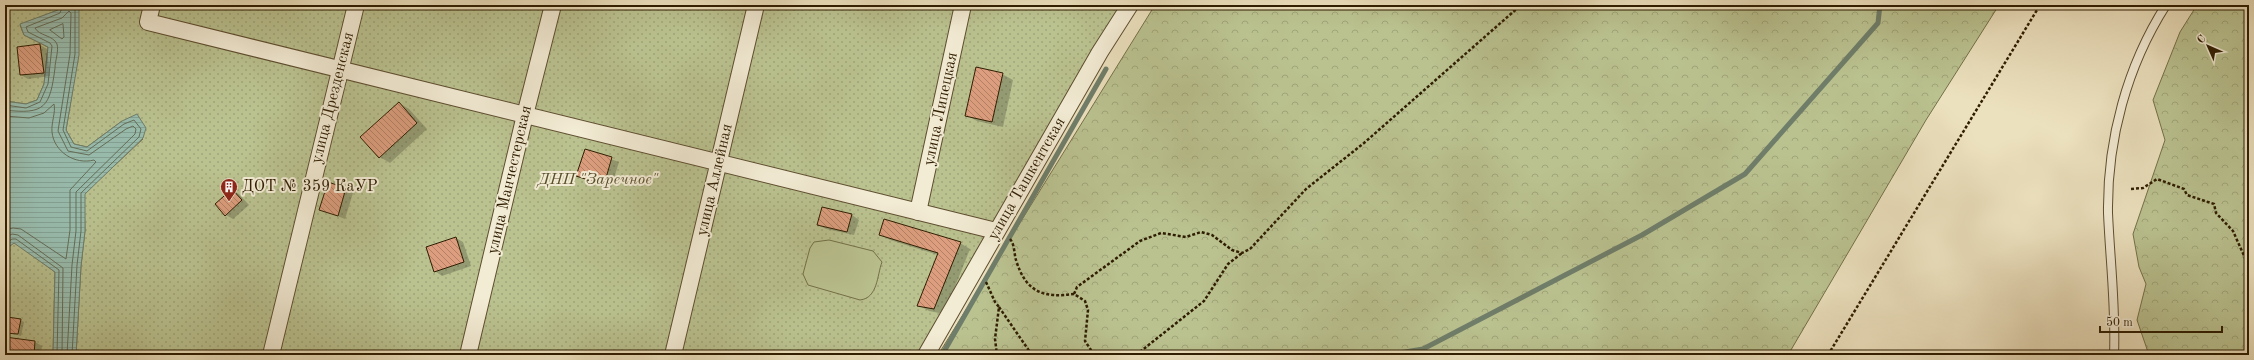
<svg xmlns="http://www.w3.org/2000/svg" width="2254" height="360" font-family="'Old Standard TT',serif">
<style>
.forest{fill:url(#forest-crowns);stroke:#747048}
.garden{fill:url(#garden-dots);stroke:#747048}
.pitch{fill:#bac290;stroke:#747048}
.water{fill:url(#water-rules);stroke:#6f7e6a}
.shadow{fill:#0003}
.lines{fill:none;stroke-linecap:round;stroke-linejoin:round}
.shore{stroke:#646e58;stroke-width:1}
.stream{stroke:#6f7e6a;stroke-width:5}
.building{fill:url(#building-back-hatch);stroke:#2f1d01}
.service-casing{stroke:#5e4e30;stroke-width:10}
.minor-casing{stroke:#5e4e30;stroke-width:18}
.path{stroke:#2f1d01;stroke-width:2.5;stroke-dasharray:3 2;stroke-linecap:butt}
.service{stroke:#f3ecd5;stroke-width:8}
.minor{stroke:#f3ecd5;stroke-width:16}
.labels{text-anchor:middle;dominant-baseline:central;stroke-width:4;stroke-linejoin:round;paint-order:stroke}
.street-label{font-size:16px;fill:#2f1d01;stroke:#f3ecd5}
.park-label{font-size:16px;font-style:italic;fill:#594f2c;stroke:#f3ecd5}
.poi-label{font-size:16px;fill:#2f1d01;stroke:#f3ecd5;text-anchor:start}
</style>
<defs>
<pattern id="forest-crowns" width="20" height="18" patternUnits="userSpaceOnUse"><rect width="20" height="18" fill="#bac290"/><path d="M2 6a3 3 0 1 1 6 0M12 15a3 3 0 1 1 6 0" fill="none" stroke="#a0a67a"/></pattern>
<pattern id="garden-dots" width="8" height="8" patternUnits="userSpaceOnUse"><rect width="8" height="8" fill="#bac290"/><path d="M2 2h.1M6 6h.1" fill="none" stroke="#a0a67a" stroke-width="1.8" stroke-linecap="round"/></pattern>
<pattern id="water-rules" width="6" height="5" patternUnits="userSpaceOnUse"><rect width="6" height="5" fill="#99beb0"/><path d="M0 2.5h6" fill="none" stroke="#84a396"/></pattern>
<pattern id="building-back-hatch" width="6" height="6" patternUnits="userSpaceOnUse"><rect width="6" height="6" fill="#dc9e7e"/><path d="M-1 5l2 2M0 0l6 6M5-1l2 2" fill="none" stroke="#b38065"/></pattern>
</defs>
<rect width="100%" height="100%" fill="#ece1be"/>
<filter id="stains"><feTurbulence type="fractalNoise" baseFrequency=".005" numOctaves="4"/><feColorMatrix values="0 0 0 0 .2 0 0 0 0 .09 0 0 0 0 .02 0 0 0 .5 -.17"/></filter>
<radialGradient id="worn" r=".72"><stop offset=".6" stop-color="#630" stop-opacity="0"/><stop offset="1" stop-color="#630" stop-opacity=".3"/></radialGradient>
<g class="forest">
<path d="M1155 5H1999L1926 120 1788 355H938Z"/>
<path d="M2197 5H2249V355H2149L2137 320 2146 284 2139 267 2133 234 2165 140 2153 100 2180 32Z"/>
</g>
<g class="garden">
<path d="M5 5H59L58 10 20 25 24 35 48 47 44 84 37 100 26 104 5 101Z"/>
<path d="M79 5H1130L926 355H76L81 266 85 231 84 194 143 139 122 121 87 147 74 144 66 130 72 94Z"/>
<path d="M14 242 55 272 53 355H5V250Z"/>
</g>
<path class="pitch" d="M829 240 873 251 882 262C877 275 878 298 860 300L808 285 803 274 810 248 814 242Z"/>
<path class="water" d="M59 5H79V55L66 130 74 144 87 147 122 121 137 114 146 128 143 138 85 194V231L81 266 76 355H53L55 272 14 243 5 250V101L26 104 37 100 44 84 48 47 24 35 20 24 58 10Z"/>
<g class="shadow">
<path d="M641 5H660L659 9Z"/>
<path d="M40 45 47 49 50 76 28 79 21 75Z"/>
<path d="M1002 74 1013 80 1003 127 977 121 966 115Z"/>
<path d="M399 103 409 109 427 129 390 163 380 157Z"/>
<path d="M585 150 619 162 611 188 577 176Z"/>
<path d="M346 188 353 193 345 219 321 210Z"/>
<path d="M232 190 239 194 249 205 233 219 226 215Z"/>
<path d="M852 215 859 220 854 235 826 229 818 225Z"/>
<path d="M880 234 960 243 970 249 944 314 929 311 918 305 938 255 890 240Z"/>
<path d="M456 238 463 242 471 266 442 276 435 271Z"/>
<path d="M20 320 24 322 21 336 6 332Z"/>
<path d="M5 338 35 342 42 346 41 355H5Z"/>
</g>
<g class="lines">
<g class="shore">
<path d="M63 24 64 37 62 39 50 30Z"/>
<path d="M5 105 26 108 40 102 48 84 52 46 50 43 28 32 26 27 60 13 63 5"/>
<path d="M5 110C45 115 50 107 55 68 55 61 59 51 57 44 53 35 39 36 35 28L62 18 69 11 71 13 70 54 58 131 68 151 89 155 126 129 133 126 136 129 135 134 76 192V231L72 265 67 355"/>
<path d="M5 116 29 118 44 113 54 104C56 112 51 123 52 132 54 152 75 165 94 160L96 162 70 190V230L66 259 21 229 13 228 5 230"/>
<path d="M5 238 12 234 18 235 63 268 62 355"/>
<path d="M5 244 12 239H16L59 270 57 355"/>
<path d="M72 355 77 265 81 231V193L139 137 141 129 134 120 124 124 87 151 71 147 63 130 75 54V5"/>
</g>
<g class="stream">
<path d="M942 355 1106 69"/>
<path d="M1387 355 1423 349 1642 235 1745 174 1878 23 1880 5"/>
</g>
</g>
<g class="building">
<path d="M40 44 44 73 20 75 17 47Z"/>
<path d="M976 67 1003 73 992 122 965 116Z"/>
<path d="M399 102 417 123 379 158 360 137Z"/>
<path d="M585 149 612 157 604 185 576 176Z"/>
<path d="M328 182 346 188 338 216 319 210Z"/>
<path d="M232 189 242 200 225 216 215 204Z"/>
<path d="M822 207 852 214 847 232 817 225Z"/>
<path d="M884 219 961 242 934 309 917 306 938 253 879 235Z"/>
<path d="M456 237 464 262 434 272 426 247Z"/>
<path d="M7 317 21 319 18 334 5 333Z"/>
<path d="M5 337 35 341 34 355H5Z"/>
</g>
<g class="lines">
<defs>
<path id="service" d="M2114 355C2116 307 2110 260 2108 213 2107 140 2127 66 2166 5"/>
<g id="minor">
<path d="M152 5 148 22 996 231"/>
<path d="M918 212 963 5"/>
<path d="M271 355 356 5"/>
<path d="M468 355 525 115 553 5"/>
<path d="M673 355 756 5"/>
<path d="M926 355 1100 52 1130 5"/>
</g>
</defs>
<use href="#service" class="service-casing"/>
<use href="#minor" class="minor-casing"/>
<g class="path">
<path d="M2131 189 2143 188 2157 179 2184 189 2187 195 2214 204 2216 213 2233 231 2249 267"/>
<path d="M1010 239C1015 245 1014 254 1016 260 1026 293 1044 298 1074 294L1085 301 1088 310 1085 341 1091 350 1105 355"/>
<path d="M2249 278 2247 284 2249 294"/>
<path d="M986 282 995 302 999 307 995 339 997 355"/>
<path d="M1074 294 1077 287 1140 241 1161 233 1186 237 1201 232 1212 235 1232 250 1242 253 1250 249 1306 189 1364 143 1521 5"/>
<path d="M999 307 1032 355"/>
<path d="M1136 355 1204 301 1228 264 1242 253"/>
<path d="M1828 355 2040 5"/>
</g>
<use href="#service" class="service"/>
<use href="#minor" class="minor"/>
</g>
<defs>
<symbol id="building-pin" viewBox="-11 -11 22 30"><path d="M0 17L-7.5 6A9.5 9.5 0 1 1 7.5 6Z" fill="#8f2418" stroke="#f3ecd5"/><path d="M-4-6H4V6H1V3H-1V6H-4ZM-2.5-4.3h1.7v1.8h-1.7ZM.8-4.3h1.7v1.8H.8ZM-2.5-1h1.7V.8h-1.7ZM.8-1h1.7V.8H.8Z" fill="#fff"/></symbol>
</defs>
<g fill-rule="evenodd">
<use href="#building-pin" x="219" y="177" width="20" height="27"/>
</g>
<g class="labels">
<g class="street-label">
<text transform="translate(333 98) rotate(-76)">улица Дрезденская</text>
<text transform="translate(941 109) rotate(-78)">улица Липецкая</text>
<text transform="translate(1027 179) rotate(-60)">улица Ташкентская</text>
<text transform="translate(510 180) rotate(-77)">улица Манчестерская</text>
<text transform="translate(715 180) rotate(-77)">улица Аллейная</text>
</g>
<g class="park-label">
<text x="598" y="180">ДНП "Заречное"</text>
</g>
<g class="poi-label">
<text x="242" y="187">ДОТ № 359 КаУР</text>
</g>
</g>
<rect width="2254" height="360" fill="none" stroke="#ece1be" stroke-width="20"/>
<rect x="6" y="6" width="2242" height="348" fill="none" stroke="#2f1d01" stroke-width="2"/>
<rect x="10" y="10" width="2234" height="340" fill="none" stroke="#2f1d01"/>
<g transform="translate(2208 46) rotate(315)" stroke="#f3ecd5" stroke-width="3" paint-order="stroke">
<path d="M0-3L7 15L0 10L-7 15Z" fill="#2f1d01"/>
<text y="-6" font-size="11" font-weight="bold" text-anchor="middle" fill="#2f1d01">С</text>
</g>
<path d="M2100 326v6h122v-6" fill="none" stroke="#2f1d01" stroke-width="2"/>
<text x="2106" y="326" font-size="12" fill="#2f1d01" stroke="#f3ecd5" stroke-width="3" paint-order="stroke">50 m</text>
<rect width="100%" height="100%" filter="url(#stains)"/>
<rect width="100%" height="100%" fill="url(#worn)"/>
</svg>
